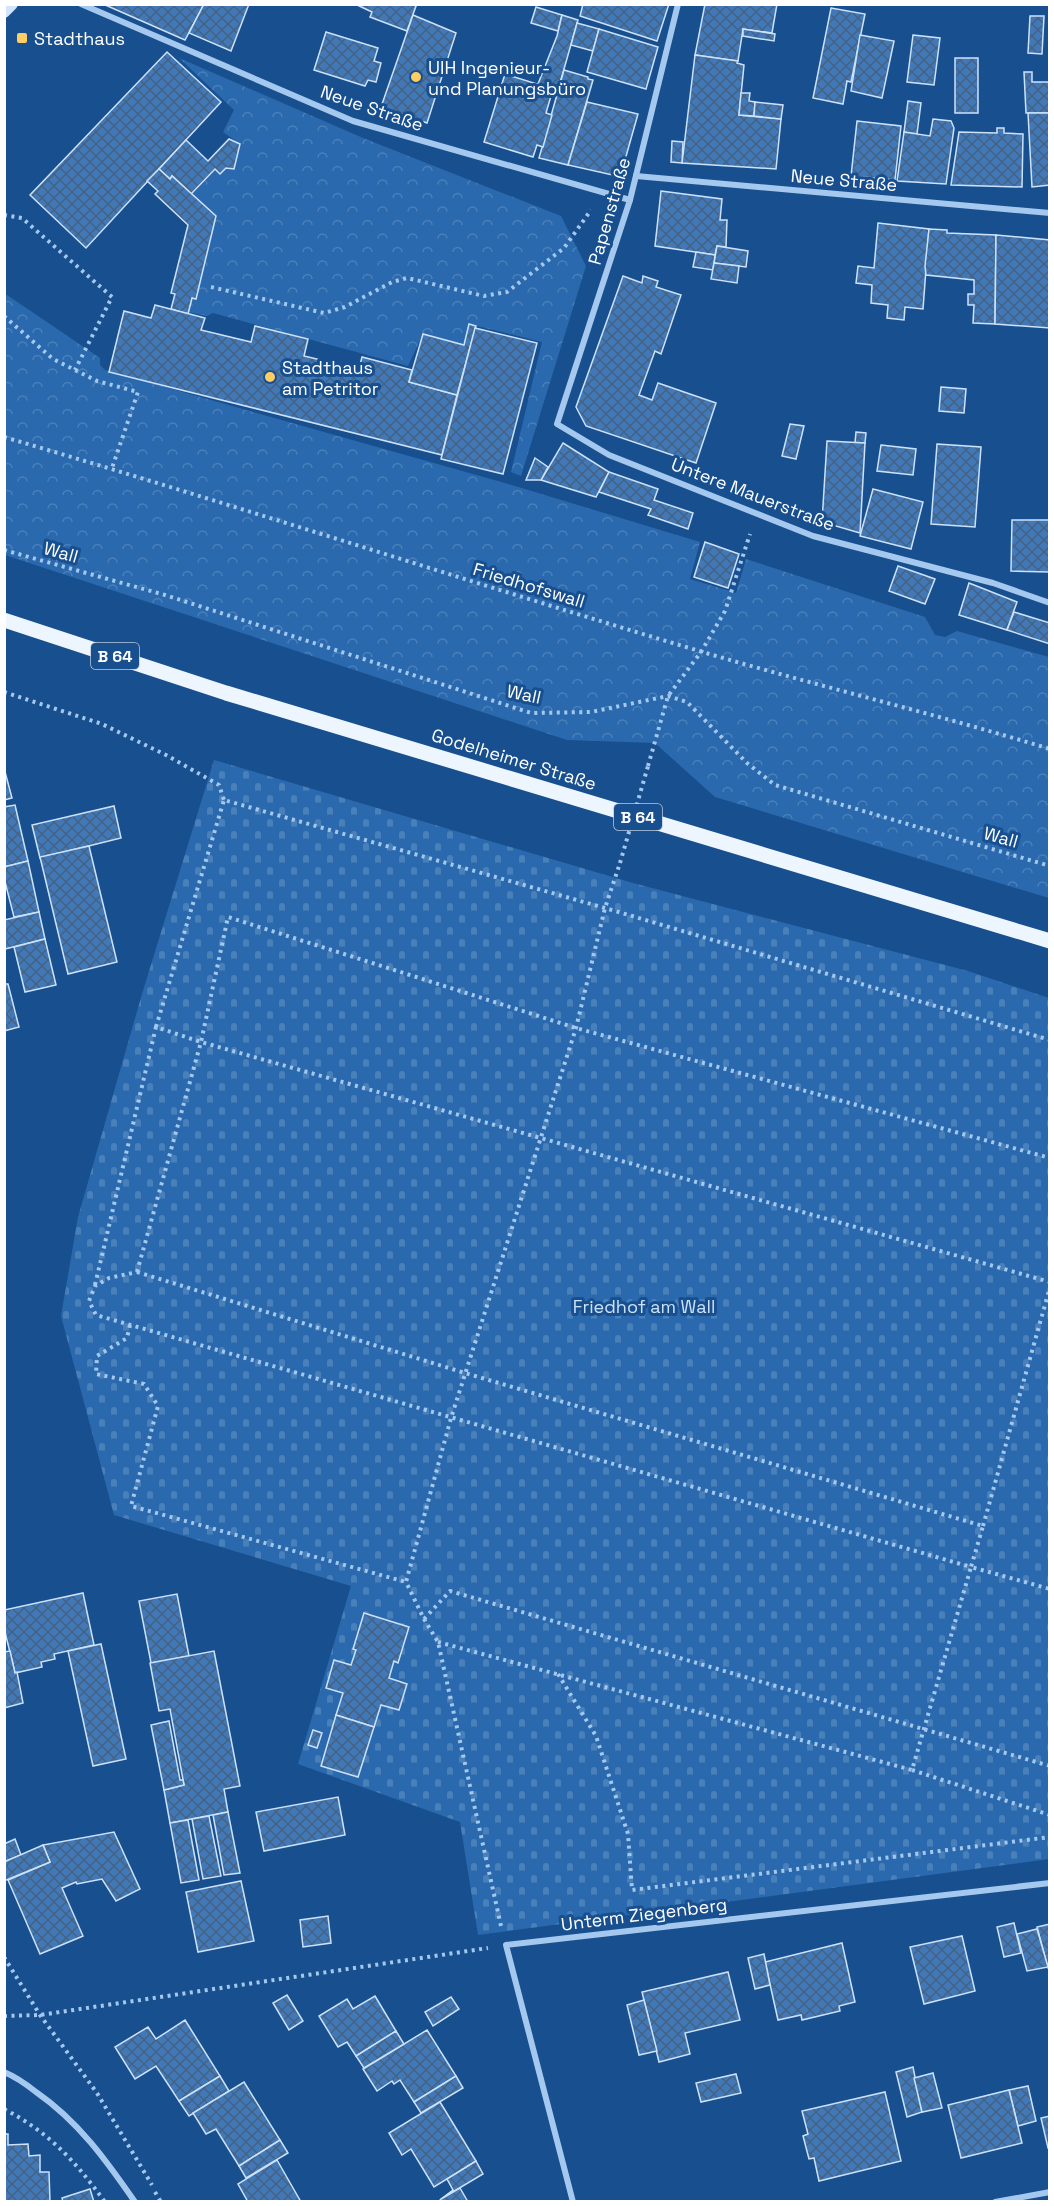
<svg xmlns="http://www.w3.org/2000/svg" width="1054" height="2206" font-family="'Space Grotesk',sans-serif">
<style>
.cemetery{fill:url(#cemetery-stones)}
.park{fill:url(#park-crowns)}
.building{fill:url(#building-cross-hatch);stroke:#cce2fb;stroke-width:1.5}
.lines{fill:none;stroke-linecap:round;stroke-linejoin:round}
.path{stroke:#a5c8ef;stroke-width:4;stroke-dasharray:3 4.5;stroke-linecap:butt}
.minor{stroke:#a5c8ef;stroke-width:6}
.secondary{stroke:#d3e5fb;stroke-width:12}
.primary{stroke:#edf5ff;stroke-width:15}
.path-bridge{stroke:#a5c8ef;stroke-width:4;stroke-dasharray:3 4.5;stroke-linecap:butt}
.poi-dot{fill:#ffce63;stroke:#184f8f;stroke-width:2}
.labels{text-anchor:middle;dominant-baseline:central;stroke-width:6;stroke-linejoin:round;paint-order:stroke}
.shield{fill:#184f8f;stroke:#bacadd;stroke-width:1.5}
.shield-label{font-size:16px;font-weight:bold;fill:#fff}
.poi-label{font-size:18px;fill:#fff;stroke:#184f8f;text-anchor:start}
.street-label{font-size:18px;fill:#fff;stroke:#184f8f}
.park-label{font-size:18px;fill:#cce2fb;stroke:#184f8f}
</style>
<defs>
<pattern id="cemetery-stones" width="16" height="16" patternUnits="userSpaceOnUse" patternTransform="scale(1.5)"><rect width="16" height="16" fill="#2a69ae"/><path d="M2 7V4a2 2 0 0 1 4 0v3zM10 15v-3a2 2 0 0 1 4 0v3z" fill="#4a80ba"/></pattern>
<pattern id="park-crowns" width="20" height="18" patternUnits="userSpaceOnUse" patternTransform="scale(1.5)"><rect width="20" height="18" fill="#2a69ae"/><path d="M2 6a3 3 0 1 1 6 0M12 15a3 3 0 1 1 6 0" fill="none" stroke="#4a80ba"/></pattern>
<pattern id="building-cross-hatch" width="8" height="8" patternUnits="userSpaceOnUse" patternTransform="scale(1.5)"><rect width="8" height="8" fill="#4078b8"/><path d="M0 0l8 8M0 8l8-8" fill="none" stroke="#466282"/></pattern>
</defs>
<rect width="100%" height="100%" fill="#184f8f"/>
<path class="cemetery" d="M214 760 633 883 968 971 1049 998V1859L478 1935 460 1822 298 1764 351 1586 114 1515 61 1316 78 1217 142 994Z"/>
<g class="park">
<path d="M179 58 363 138 561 216 586 266 521 476 511 472 542 342 469 324 464 345 423 334 408 366 213 313 207 316 188 312 192 298 196 299 216 216 191 194 215 169 220 173 226 168 234 169 240 144 223 132 234 110Z"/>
<path d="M4 293 100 358V365L105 370 515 486 700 542 690 579 736 593 746 559 925 617 935 635 945 637 957 631 1049 657V898L715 797 655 743 567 740 5 555Z"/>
</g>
<g class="building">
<path d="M103 4H204L185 40Z"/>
<path d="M204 4H249L231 51 189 33Z"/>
<path d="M355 4H412L416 6 407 31 370 17 372 12Z"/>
<path d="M583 4H669L657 41 580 16Z"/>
<path d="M705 4H777L772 33 743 29 738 61 695 55Z"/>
<path d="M536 7 562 15 558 31 531 23Z"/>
<path d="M831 8 865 14 851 82 847 81 843 104 813 98Z"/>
<path d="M413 15 456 33 427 123 381 107Z"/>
<path d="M562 15 578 20 558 90 538 84 557 36Z"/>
<path d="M1030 16H1044L1042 54 1028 53Z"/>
<path d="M577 23 599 29 593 51 571 45Z"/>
<path d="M599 29 658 47 646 89 587 72Z"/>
<path d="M743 29 775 34 774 41 743 36Z"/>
<path d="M326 32 378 48 374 61 381 63 376 82 368 80 365 86 314 70Z"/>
<path d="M860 35 894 41 882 98 851 91Z"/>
<path d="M913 35 940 38 934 85 907 82Z"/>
<path d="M167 52 221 102 86 248 30 195Z"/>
<path d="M695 55 738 61 737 63 744 65 739 115 781 119 776 169 682 163Z"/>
<rect x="955" y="58" width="23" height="55"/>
<path d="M564 70 588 77V79L593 80 568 165 539 158Z"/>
<path d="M1024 72H1032V82H1050V113H1026Z"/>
<path d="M505 74 553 89 546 113 552 115 543 147 537 145 533 157 484 142Z"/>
<path d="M741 93H750L749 101 755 102 754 116 739 115Z"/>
<path d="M908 101 921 103 917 134 904 132Z"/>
<path d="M587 102 638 114 621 174 617 176 568 165Z"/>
<path d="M755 102 783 105 781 119 754 116Z"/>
<path d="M1028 113H1050V185L1032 187Z"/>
<path d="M933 119 951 121 954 128 946 184 897 181 904 132 930 136Z"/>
<path d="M857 121 901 126 895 180 851 176Z"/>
<path d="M997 128H1004V133L1023 134 1022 187 951 185 959 132 997 133Z"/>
<path d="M229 139 240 144 234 169 226 168 220 174 215 169 191 194 172 176 170 179 159 169 186 140 208 161Z"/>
<path d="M672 141 683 142 682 163 671 162Z"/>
<path d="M159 169 170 179 172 176 216 216 196 299 192 298 188 314 171 309 175 294 171 293 188 225 155 194 158 191 147 181Z"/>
<path d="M661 191 722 199 720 220H727L726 247 717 246 715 255 655 246Z"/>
<path d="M878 223 929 229 923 309 905 307 904 320 887 318 888 305 871 303 872 285 856 283 858 266 874 268Z"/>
<path d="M929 229 947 230V233L996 235 995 324 973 323 974 305H968V294H974V280L926 275 925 266Z"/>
<path d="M996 235 1050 240V328L995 324Z"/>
<path d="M717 246 748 251 746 267 714 263Z"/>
<path d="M696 252 715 255 713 270 693 267Z"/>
<path d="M714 263 739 266 737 283 711 279Z"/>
<path d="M623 276 642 283 643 276 658 281 656 287 681 295 661 354 655 351 639 395 652 400 658 383 716 403 696 463 586 426 576 407Z"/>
<path d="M155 305 205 318 201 330 251 342 255 326 308 339 304 356 359 369 362 357 412 370 409 382 457 395 442 455 109 372 124 311 151 318Z"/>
<path d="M469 324 476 326 457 395 409 382 423 334 464 345Z"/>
<path d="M475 328 537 343 503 474 441 459Z"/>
<path d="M941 387 966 389 964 413 939 411Z"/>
<path d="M790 424 804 426 796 459 782 456Z"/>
<path d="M856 432 866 433 865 443H855Z"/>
<path d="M827 441 865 443 860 533 822 522Z"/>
<path d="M563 443 609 472 596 497 541 480Z"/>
<path d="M937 444 981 447 975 527 931 524Z"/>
<path d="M881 445 916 449 913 475 877 471Z"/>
<path d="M535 458 548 467 541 480H526Z"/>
<path d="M609 472 658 489 654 500 693 513 688 529 648 515 651 509 599 492Z"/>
<path d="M873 489 923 502 911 549 860 536Z"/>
<path d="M1012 520H1050V572L1011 571Z"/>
<path d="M705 542 739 554 728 588 694 577Z"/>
<path d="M898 566 935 579 925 604 889 591Z"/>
<path d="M969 583 1017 602 1007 630 959 615Z"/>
<path d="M1014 612 1050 623V644L1007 630Z"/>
<path d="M4 768 12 798 4 800Z"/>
<path d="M15 805 28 861 4 867V807Z"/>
<path d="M114 806 121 838 40 858 32 825Z"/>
<path d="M89 846 117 962 68 974 40 857Z"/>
<path d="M28 861 39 912 14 917 4 878V867Z"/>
<path d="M39 912 45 939 5 949 4 920Z"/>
<path d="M45 939 56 985 25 992 14 947Z"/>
<path d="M4 984H8L19 1027 4 1031Z"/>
<path d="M83 1593 94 1645 54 1654 55 1659 41 1662 42 1667 15 1673 4 1628V1610Z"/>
<path d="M177 1594 189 1656 151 1663 139 1601Z"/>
<path d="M364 1613 409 1627 398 1663 394 1661 389 1678 407 1684 399 1710 381 1705 374 1727 336 1715 343 1693 326 1688 334 1660 351 1665 356 1650 353 1649Z"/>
<path d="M101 1644 126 1759 93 1766 68 1651Z"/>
<path d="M10 1651 15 1673 17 1672 23 1703 4 1708V1652Z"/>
<path d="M214 1651 240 1786 224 1789 228 1812 170 1823 164 1790 184 1785 170 1709 159 1711 150 1663Z"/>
<path d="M336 1715 374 1727 358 1777 321 1766Z"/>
<path d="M169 1721 180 1780H183L184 1785 164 1790 151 1725Z"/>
<path d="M313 1730 322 1733 317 1748 308 1745Z"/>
<path d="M338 1797 345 1835 264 1851 256 1812Z"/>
<path d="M228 1812 240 1873 224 1875 213 1815Z"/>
<path d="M209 1816 221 1876 203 1879 192 1819Z"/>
<path d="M188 1820 199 1880 181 1883 170 1823Z"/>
<path d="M114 1832 140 1889 116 1901 102 1879 77 1884 76 1882 62 1888 83 1936 40 1954 8 1880 50 1862 43 1845Z"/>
<path d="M15 1839 21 1855 4 1862V1844Z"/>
<path d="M43 1845 50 1862 4 1881V1862Z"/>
<path d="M241 1881 254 1941 198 1952 186 1892Z"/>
<path d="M328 1916 331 1943 303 1947 300 1920Z"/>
<path d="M1014 1923 1021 1953 1004 1957 997 1927Z"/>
<path d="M1050 1924V1968H1048L1037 1927Z"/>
<path d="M1037 1929 1048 1967 1027 1971 1017 1934Z"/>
<path d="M962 1936 975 1991 924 2004 910 1947Z"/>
<path d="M842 1943 855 2002 839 2006 840 2011 802 2020 801 2015 778 2020 765 1962Z"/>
<path d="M764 1954 770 1985 755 1989 748 1958Z"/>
<path d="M728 1972 740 2020 685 2033 690 2054 659 2062 642 1992Z"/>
<path d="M287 1995 303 2021 289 2030 273 2003Z"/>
<path d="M375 1996 396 2031 356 2056 347 2042 338 2047 319 2016 347 1999 353 2009Z"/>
<path d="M451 1997 459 2009 433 2026 425 2012Z"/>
<path d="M644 2000 657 2051 639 2055 627 2005Z"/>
<path d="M185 2020 220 2076 179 2101 156 2066 135 2079 115 2047 148 2027 156 2039Z"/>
<path d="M427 2030 456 2076 414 2102 400 2080 394 2084 392 2081 377 2091 363 2069Z"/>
<path d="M396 2031 404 2044 364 2068 356 2056Z"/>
<path d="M913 2067 922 2112 907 2117 896 2072Z"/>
<path d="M933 2073 942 2108 922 2112 914 2078Z"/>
<path d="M736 2074 741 2093 701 2102 696 2083Z"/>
<path d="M220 2076 229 2091 189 2116 179 2101Z"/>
<path d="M456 2076 463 2088 421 2113 414 2102Z"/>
<path d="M244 2082 280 2140 239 2166 216 2129 206 2134 193 2113Z"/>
<path d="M1028 2086 1036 2121 1018 2126 1009 2090Z"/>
<path d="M1009 2090 1022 2143 961 2158 948 2105Z"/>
<path d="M885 2092 901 2161 819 2181 814 2158 809 2159 803 2136 808 2134 802 2111Z"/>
<path d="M440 2102 476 2161 434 2187 411 2149 402 2155 389 2133Z"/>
<path d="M1050 2116V2147L1048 2148 1041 2118Z"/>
<path d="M4 2134H8V2145L28 2144 29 2156 40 2155V2172H49L50 2202H4Z"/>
<path d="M280 2140 288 2153 246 2178 239 2166Z"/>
<path d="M277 2160 301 2202H248L238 2184Z"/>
<path d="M476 2161 483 2174 441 2199 453 2190 447 2179Z"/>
<path d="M460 2188 468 2202H438L441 2199Z"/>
<path d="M90 2189 94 2202H63L62 2198Z"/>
</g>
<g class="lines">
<g class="path">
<path d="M4 215 22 218 112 297 75 370"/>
<path d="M211 287 324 313 345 307 392 282 407 278 484 296 507 292 564 248 591 210"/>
<path d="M4 316 53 359 97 381 138 392 112 468"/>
<path d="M4 437C236 505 465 581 696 650 813 685 933 713 1050 749"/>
<path d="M4 550 165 595 531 713 591 712 668 696 687 702 747 763 775 785 1050 866"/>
<path d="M4 692 102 724 166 755 219 785 224 800"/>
<path d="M648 766 668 696 701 652 725 611 750 534"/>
<path d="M156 1027 224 800 605 908 1050 1040"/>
<path d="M137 1272 465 1373 983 1526 971 1567 96 1315 89 1301 95 1286 109 1278Z"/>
<path d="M137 1272 201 1042 228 917 576 1028 1050 1158"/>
<path d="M95 1285 156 1027 201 1042 1050 1282"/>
<path d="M130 1325 127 1338 97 1356 96 1374 144 1384 158 1406 131 1506 406 1582"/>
<path d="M983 1526 1050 1287"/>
<path d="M424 1619 450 1591 1050 1766"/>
<path d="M438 1642 912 1770 971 1567 1050 1589"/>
<path d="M558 1674 596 1736 628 1834 632 1890 1050 1837"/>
<path d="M912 1770 1050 1815"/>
<path d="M501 1926 438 1642 424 1619 406 1582 451 1418 576 1028 605 908 620 863"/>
<path d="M4 1957 40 2015 97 2093 152 2185"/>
<path d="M4 2016 40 2015 488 1948"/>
<path d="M4 2109C50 2133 75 2161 105 2202"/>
<path d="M155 2192 161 2202"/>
</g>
<g class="minor">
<path d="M81 4 353 121 630 200"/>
<path d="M678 4 630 200 557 424 609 455 813 536 993 583 1050 603"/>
<path d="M636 176 1050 213"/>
<path d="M4 2072C16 2077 26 2084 36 2092 78 2121 106 2160 135 2202"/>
<path d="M573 2202 506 1945 1050 1883"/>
<path d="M995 2202 1050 2192"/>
</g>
<path class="secondary" d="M4 12 12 4"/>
<path class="primary" d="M4 620 226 693 1050 941"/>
<path class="path-bridge" d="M620 863 648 766"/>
</g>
<g class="poi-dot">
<rect x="16" y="32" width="12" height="12" rx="3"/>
<circle cx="416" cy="77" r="6"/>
<circle cx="270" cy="377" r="6"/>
</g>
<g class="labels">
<g class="shield">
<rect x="91" y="643" width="48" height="26" rx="4.5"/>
<rect x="614" y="804" width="48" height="26" rx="4.5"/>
</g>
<g class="shield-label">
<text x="115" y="656">B 64</text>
<text x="638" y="817">B 64</text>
</g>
<g class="poi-label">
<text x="34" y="38">Stadthaus</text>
<text x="428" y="67">UIH Ingenieur-<tspan x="428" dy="21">und Planungsbüro</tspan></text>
<text x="282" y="367">Stadthaus<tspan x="282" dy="21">am Petritor</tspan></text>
</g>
<g class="street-label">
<text transform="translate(372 108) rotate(19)">Neue Straße</text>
<text transform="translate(844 180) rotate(5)">Neue Straße</text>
<text transform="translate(609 211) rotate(-74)">Papenstraße</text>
<text transform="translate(753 494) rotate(21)">Untere Mauerstraße</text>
<text transform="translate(61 552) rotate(16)">Wall</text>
<text transform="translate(529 585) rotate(17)">Friedhofswall</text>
<text transform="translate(524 694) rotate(12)">Wall</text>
<text transform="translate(514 759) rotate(17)">Godelheimer Straße</text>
<text transform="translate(1001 837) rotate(16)">Wall</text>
<text transform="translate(644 1914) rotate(-7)">Unterm Ziegenberg</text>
</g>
<g class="park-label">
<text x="644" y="1306">Friedhof am Wall</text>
</g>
</g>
<rect width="1054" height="2206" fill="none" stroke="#ffffff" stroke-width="12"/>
</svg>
